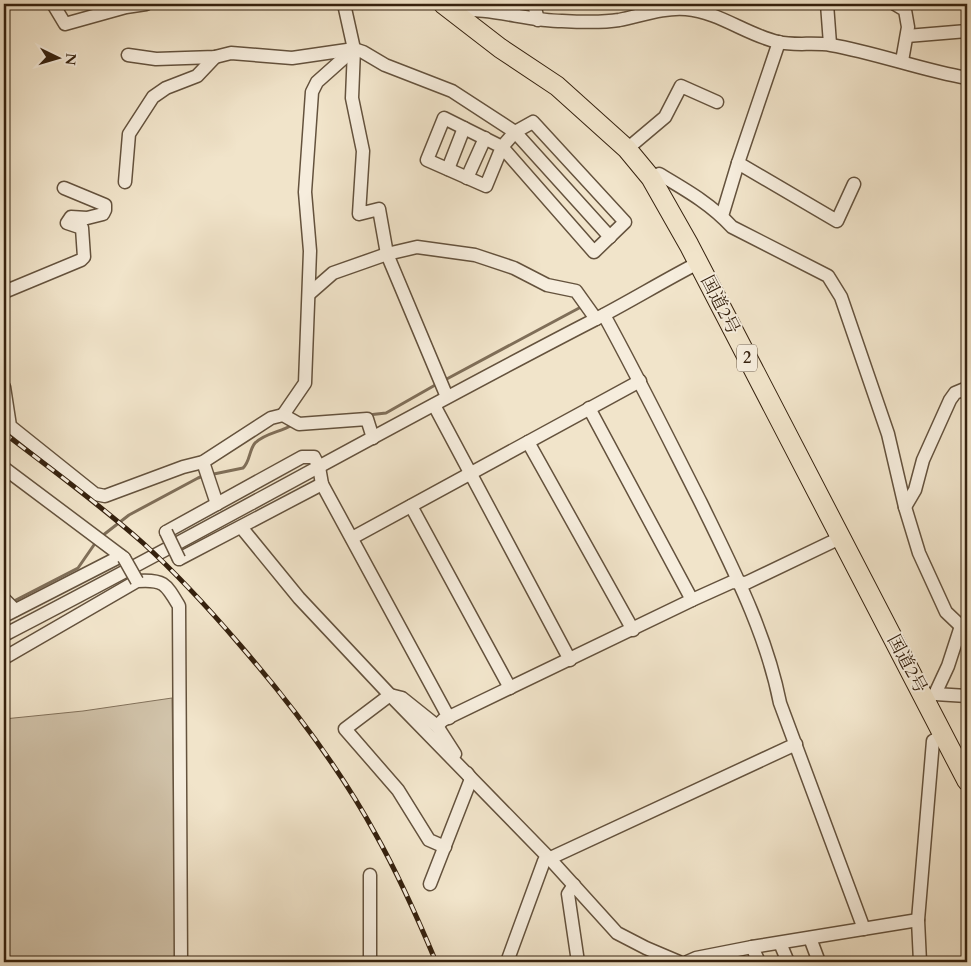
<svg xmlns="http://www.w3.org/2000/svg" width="971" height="966" font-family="Cardo,'Noto Serif JP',serif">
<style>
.green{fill:#d1c3aa;stroke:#83725c}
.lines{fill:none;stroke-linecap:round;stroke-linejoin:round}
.stream{stroke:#7f6e58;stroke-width:3}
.minor-casing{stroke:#64523d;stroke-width:15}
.highway-casing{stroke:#35210e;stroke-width:21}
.minor{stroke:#f6eddd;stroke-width:12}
.highway{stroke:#f1e4ca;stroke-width:19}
.rail-casing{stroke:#35210e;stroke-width:5}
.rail{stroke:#f6eddd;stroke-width:3;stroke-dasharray:9;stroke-linecap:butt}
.minor-bridge-casing{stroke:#64523d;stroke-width:15;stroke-linecap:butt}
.minor-bridge{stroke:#f6eddd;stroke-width:12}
.labels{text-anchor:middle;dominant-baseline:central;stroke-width:4;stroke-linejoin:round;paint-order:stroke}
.shield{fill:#f6eddd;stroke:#6f5e4c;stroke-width:1}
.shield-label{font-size:16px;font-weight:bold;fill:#35210e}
.street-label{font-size:18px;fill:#35210e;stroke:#f6eddd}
</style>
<rect width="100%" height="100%" fill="#f1e4ca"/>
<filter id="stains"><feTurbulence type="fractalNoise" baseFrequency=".004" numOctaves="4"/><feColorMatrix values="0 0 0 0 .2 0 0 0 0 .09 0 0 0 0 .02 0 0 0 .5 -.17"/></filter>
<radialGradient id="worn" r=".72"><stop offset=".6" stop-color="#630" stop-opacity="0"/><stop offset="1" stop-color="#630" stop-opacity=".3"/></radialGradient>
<path class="green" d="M172 698 176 962H4V719L83 711Z"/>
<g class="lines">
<g class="stream">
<path d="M443 381 581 307"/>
<path d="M368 415 386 413 437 384"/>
<path d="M209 475 243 468C250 462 249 450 255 443 265 433 281 432 292 425"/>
<path d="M102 536 129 515 198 478 203 476"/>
<path d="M12 602 78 568 96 542"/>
</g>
<defs>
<g id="minor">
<path d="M53 4 65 24 126 7 146 4"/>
<path d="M534 4 538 20"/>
<path d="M827 4 830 44"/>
<path d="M895 4 905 10 908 27 902 61"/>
<path d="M453 11C487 6 527 21 562 21 580 22 601 23 619 20 640 16 664 7 686 9 719 12 747 35 778 42 795 46 814 42 831 45 877 53 921 70 967 78"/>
<path d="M907 36 967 31"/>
<path d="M354 49 352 98 363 151 359 214 379 209 387 254 447 397"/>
<path d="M128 55 156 59 215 57 231 53 292 58 354 49 363 52 385 65 452 91 515 132 610 237"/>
<path d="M502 147 515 132 533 122 625 222 594 252 502 147 444 118 427 160 486 186 502 147"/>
<path d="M627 149 665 117 681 86 717 102"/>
<path d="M738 163 837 221 854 184"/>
<path d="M448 169 464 128"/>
<path d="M467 178 485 138"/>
<path d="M651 178 659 174C686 190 711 204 732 227L828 276 841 297 888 434 905 507 919 553 946 612 967 632"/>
<path d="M125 182 129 134 153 97 166 88 197 76 215 57"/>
<path d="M722 216 738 163 779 42"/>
<path d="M4 292 81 260 84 257 82 228 67 223 71 217 87 218 103 214 105 210V205L64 188"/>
<path d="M309 294 333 273 387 254 417 247 475 255 514 268 547 285 576 291 596 319"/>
<path d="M604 315C638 377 669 440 701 503 732 567 766 632 780 703L864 929"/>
<path d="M4 387 10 426 95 494 105 496 183 467 203 462 271 418 283 415 299 424 367 419 373 438"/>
<path d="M434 405 570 660"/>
<path d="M589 408 692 600"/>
<path d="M283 415 305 383 310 251 305 192 312 92 317 82 354 49 344 4"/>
<path d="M528 442 633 630"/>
<path d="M203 462 217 504"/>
<path d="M4 468 124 558"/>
<path d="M411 506 510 688"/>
<path d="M905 507 915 490 923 460 950 400 955 393 967 388"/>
<path d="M241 527 299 598 390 695 550 859 617 933 646 948 679 962"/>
<path d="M166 532 302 457H314L319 467 322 484 449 718"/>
<path d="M352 538 640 381"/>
<path d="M179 559 322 484"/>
<path d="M4 599 15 610"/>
<path d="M4 616 121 556"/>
<path d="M4 635C202 533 396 422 594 320 629 302 663 281 698 263"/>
<path d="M4 658 137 581C164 579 166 584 179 606L181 962"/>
<path d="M935 694 967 696"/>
<path d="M925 699 935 694 948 666 961 626"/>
<path d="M437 726 443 720 692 600 732 582 746 583 840 538"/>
<path d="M445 847 429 840 398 790 345 729 390 695 402 698 437 726 455 754"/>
<path d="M430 884 471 779 467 773"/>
<path d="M574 885 568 894 578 962"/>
<path d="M810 938 819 962"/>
<path d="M780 943 788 962"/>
<path d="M752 947 759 962"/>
<path d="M370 962V875"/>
<path d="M507 962 544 861 796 744"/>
<path d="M687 962 696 958 752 947 918 920"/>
<path d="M920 962 918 920 933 741 943 735"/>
</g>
<path id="highway" d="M443 4 500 48 557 86 627 149 651 178 689 245 967 781"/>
</defs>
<use href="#minor" class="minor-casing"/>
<use href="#highway" class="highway-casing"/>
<use href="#minor" class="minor"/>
<use href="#highway" class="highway"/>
<defs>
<path id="rail" d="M4 433C51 469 99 504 143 543 178 575 210 610 240 645 291 704 339 767 376 835 399 876 418 919 436 962"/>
</defs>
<use href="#rail" class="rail-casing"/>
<use href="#rail" class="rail"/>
<defs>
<g id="minor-bridge">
<path d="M166 532 179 559"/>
<path d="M124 558 137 581"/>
</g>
</defs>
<use href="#minor-bridge" class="minor-bridge-casing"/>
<use href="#minor-bridge" class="minor-bridge"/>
</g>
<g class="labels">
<rect class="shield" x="737" y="344.5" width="20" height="27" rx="4"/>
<g class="shield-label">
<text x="747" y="358">2</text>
</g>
<g class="street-label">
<text transform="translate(720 305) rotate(63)">国道2号</text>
<text transform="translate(907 664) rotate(62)">国道2号</text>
</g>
</g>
<rect width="971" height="966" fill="none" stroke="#f1e4ca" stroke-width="20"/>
<rect x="5" y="5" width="961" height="956" fill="none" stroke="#35210e" stroke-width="2.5"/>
<rect x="10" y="10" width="951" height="946" fill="none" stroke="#35210e"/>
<g transform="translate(58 58) rotate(95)" stroke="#f6eddd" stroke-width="4" paint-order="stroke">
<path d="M0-4L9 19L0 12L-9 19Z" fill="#35210e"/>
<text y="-8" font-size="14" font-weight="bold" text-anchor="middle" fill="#35210e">N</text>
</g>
<rect width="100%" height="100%" filter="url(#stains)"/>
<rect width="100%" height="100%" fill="url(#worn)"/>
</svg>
